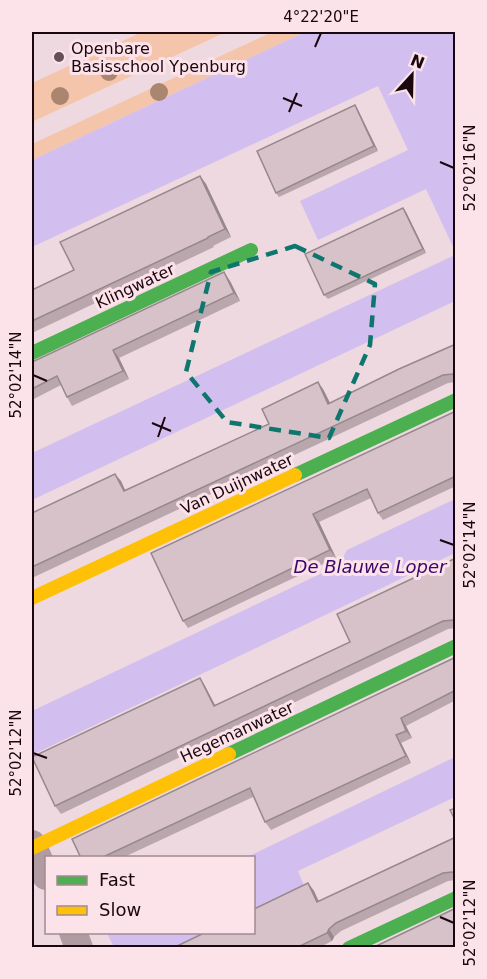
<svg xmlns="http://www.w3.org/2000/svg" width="487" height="979" font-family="'DejaVu Sans',sans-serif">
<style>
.green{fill:#f5c5ab}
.water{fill:#d2beef}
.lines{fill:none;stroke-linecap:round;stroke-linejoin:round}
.street{stroke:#b09ba2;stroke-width:28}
.fast{stroke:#4caf50;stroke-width:14}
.slow{stroke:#ffc107;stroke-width:14}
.tree{fill:#aa856f}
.wall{fill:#b9a7ad}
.shaded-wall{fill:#96888d}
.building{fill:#d7c2c9;stroke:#96888d;stroke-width:1.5}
.marked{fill:none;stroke:#0f766e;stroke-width:4.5;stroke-dasharray:12 8;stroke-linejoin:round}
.ticks{fill:none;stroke:#1a060e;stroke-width:2}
.poi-dot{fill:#645058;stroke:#fce2e9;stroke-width:2}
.labels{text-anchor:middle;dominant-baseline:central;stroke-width:6;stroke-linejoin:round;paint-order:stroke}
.poi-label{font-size:16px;fill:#1a060e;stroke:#fce2e9;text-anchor:start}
.street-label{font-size:16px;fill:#1a060e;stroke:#fce2e9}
.water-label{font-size:18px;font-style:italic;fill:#39086b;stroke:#fce2e9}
.neatline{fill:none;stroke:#1a060e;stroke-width:2}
.ticks-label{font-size:15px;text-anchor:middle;fill:#1a060e}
</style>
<rect width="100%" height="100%" fill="#eed9e0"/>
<g class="green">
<path d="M142 32H226L32 122V83Z"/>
<path d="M272 32H305L32 160V144Z"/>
</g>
<g class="water">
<path d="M305 32H455V251L426 189 318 240 300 201 408 150 378 86 32 247V160Z"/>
<path d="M455 255V301L32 500V453Z"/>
<path d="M455 499V553L32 755V711L339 565 347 550Z"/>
<path d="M455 757V797L298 871 305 888 254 912V858H245Z"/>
<path d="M107 933H211L179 948 114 947Z"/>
</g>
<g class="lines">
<g class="street">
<path d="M32 844 46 876"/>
<path d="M73 932 79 948"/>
</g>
<g class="fast">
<path d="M32 353 251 250"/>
<path d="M295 475 456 400"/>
<path d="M229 754 456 646"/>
<path d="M349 948 456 898"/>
</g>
<g class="slow">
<path d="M32 598 295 475"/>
<path d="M32 848 229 754"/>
</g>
</g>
<g class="tree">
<circle cx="109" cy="72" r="9"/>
<circle cx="159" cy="92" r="9"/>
<circle cx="60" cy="96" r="9"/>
</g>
<g class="wall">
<path d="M355 105 358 110 378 151 279 197 276 193Z"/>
<path d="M200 176 206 184 231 237 213 246 214 247 32 333V290L74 270Z"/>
<path d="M403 208 406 212 426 253 328 299 324 295Z"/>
<path d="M230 281 240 301 119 358 129 379 72 406 67 397 61 385 32 400V362Z"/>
<path d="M456 344V382L448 383 32 578V513L121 481 125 490 269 424 323 389 330 403Z"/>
<path d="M456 411V486L383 520 378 513 371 498 319 522 336 558 188 628 183 621 151 553Z"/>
<path d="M456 558V628L448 629 61 814 55 806 200 678 205 686 215 705 350 642Z"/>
<path d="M456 657V700L406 726 412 738 401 743 411 763 271 830 265 822 253 797 122 858H81Z"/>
<path d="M456 837V880L448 881 341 931 334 937 332 941 318 948H173L308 883 314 891 319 901Z"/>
</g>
<g class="shaded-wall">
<path d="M355 105 358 110 378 151 374 146Z"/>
<path d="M200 176 206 184 231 237 225 229Z"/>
<path d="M403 208 406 212 426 253 423 249Z"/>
<path d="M224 272 230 281 240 301 234 293Z"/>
<path d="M113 350 119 358 129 379 123 371Z"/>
<path d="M318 382 323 389 334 411 328 404Z"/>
<path d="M115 474 121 481 129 499 124 491Z"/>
<path d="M313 514 319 522 336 558 330 550Z"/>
<path d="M200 678 205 686 219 713 214 706Z"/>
<path d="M401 718 406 726 412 738 406 731Z"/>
<path d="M396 735 401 743 411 763 406 756Z"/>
<path d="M308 883 314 891 322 910 317 902Z"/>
<path d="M329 929 334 937 332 941 327 933Z"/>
</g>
<g class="building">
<path d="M355 105 374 146 276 193 257 151Z"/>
<path d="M200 176 225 229 208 237V238L32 321V290L74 270 60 242Z"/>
<path d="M403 208 423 249 324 295 305 254Z"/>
<path d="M224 272 234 293 113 350 123 371 67 397 57 376 32 389V362Z"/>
<path d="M456 344V375L453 374 443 375 32 567V513L115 474 124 491 269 424 262 409 318 382 328 404 399 369Z"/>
<path d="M456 411V476L378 513 367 489 313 514 330 550 183 621 151 553Z"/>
<path d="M456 558V621L453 620 443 621 55 806 32 757 200 678 214 706 350 642 337 614Z"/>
<path d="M456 657V690L401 718 406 731 396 735 406 756 265 822 250 788 101 858H81L72 839Z"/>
<path d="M456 808V822L450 810Z"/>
<path d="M456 837V873L452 872 443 873 336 923 329 929 327 933 296 948H173L204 933H254V909L308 883 317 902Z"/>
<path d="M456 908V948H372Z"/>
</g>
<path class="marked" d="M295 246 375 284 370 345 329 438 227 422 186 372 211 272Z"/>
<path class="ticks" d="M315 47 321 33M283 98 302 106M289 112 297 93M440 162 454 168M33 375 47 381M152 423 171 431M158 437 165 417M440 540 454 545M33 753 47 758M440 917 454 923"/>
<circle class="poi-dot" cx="59" cy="57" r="6"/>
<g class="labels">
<g class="poi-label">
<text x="71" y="48">Openbare<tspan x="71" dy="18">Basisschool Ypenburg</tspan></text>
</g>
<g class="street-label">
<text transform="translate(135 286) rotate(-25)">Klingwater</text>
<text transform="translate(237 484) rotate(-25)">Van Duijnwater</text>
<text transform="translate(237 732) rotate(-25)">Hegemanwater</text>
</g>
<g class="water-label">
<text x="370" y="566">De Blauwe Loper</text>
</g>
</g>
<rect width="487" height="979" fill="none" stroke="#fce2e9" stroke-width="66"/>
<rect x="45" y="856" width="210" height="78" fill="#fce2e9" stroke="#a28a91" stroke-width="1.5"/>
<rect x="57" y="876" width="30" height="9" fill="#4caf50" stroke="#a28a91" stroke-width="1.5"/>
<text x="99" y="886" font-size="18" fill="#1a060e">Fast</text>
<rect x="57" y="906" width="30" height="9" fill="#ffc107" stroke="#a28a91" stroke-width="1.5"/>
<text x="99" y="916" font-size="18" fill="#1a060e">Slow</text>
<g transform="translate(412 75) rotate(22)" stroke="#fce2e9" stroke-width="4.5" paint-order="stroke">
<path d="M0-4.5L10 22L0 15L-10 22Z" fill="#1a060e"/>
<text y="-9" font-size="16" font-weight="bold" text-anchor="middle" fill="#1a060e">N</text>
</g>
<rect x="33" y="33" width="421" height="913" class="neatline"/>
<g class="ticks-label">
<text x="321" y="22">4°22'20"E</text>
<text transform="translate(470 168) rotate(-90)" y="5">52°02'16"N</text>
<text transform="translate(16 375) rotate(-90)" y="5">52°02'14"N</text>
<text transform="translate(470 545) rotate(-90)" y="5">52°02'14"N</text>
<text transform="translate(16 753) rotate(-90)" y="5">52°02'12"N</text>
<text transform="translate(470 923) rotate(-90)" y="5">52°02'12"N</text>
</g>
</svg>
